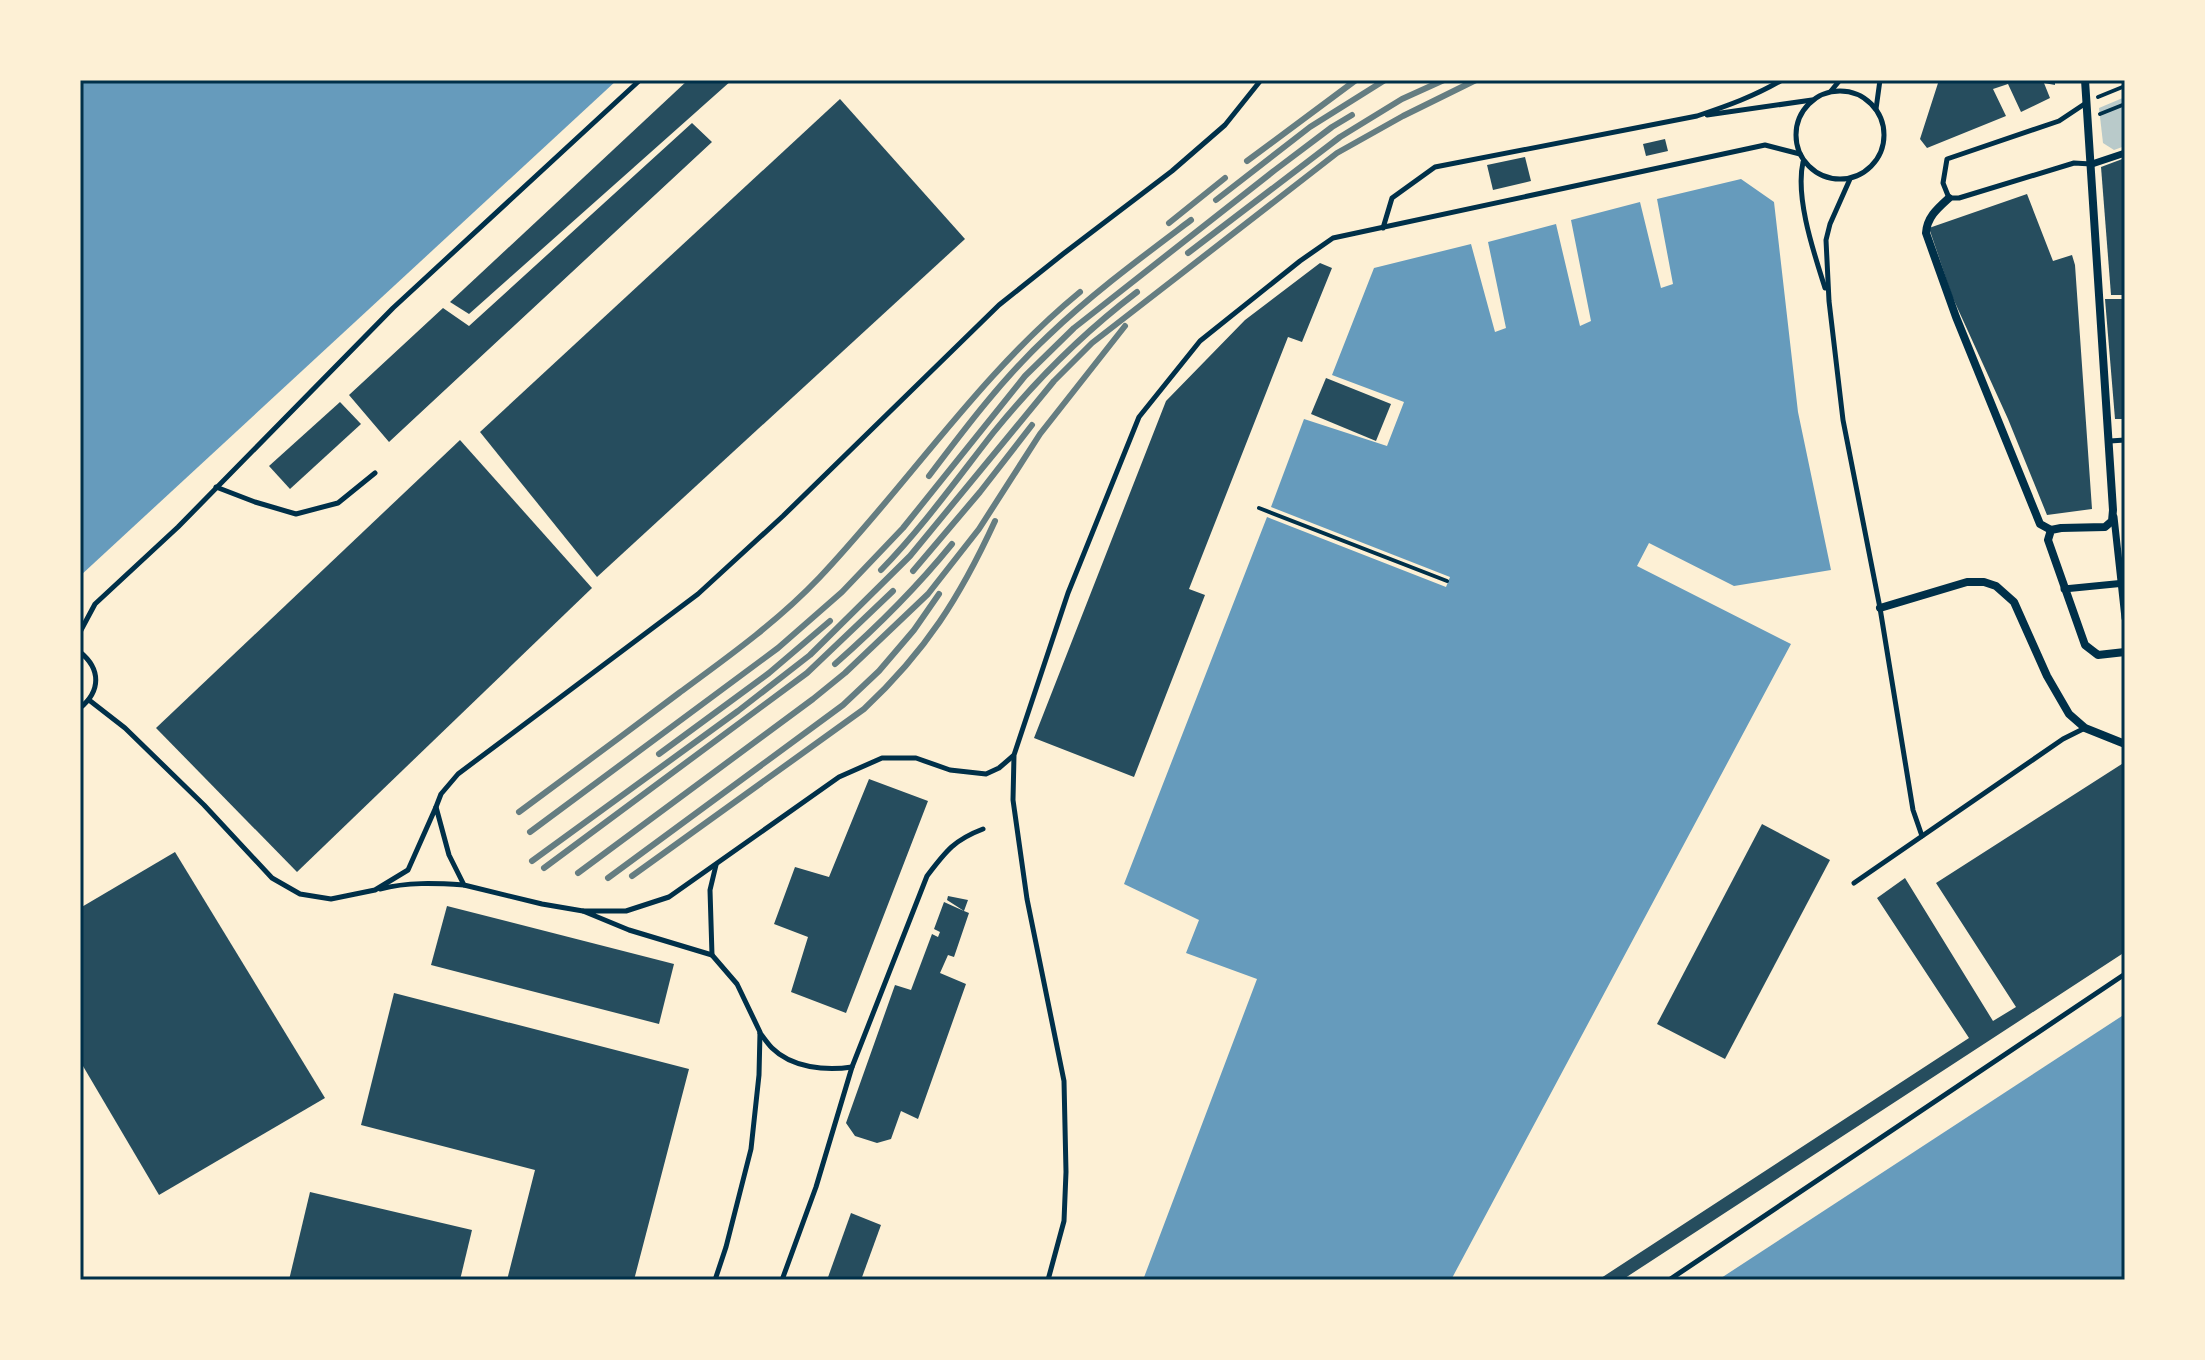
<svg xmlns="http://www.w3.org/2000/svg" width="2205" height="1360" font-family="Figtree,sans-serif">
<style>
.green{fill:#b9caca}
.water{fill:#669bbc}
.building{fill:#264d5e}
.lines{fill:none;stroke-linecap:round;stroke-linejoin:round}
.path{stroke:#003049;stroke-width:4}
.service{stroke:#003049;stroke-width:5}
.pedestrian{stroke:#003049;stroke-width:7}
.minor{stroke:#003049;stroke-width:8}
.rail{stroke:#657d81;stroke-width:6}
.neatline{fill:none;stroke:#003049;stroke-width:3}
</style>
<rect width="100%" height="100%" fill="#fdf0d5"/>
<path class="green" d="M2125 97V146L2114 150 2103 143 2099 108Z"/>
<g class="water">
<path d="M80 80H617L80 576Z"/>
<path d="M1741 179 1774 202 1798 412 1831 570 1734 586 1649 543 1637 566 1791 644 1451 1280H1143L1257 979 1186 953 1199 920 1124 884 1267 517 1446 587 1450 577 1271 507 1304 419 1387 446 1404 402 1332 375 1374 268 1471 244 1495 332 1506 328 1488 242 1556 224 1580 326 1591 321 1571 220 1640 202 1661 288 1673 284 1657 199Z"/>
<path d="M2125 1014V1280H1718Z"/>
</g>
<g class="building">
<path d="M688 80H732L469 314 450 302Z"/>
<path d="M1939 80H2055V85L2044 83 2050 98 2021 112 2008 84 1993 89 2006 116 1927 148 1920 139Z"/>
<path d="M840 99 965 239 597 577 480 432Z"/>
<path d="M692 123 712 142 389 442 349 395 443 308 469 326Z"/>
<path d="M1665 139 1668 151 1646 156 1643 144Z"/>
<path d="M1525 157 1531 181 1493 190 1487 165Z"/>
<path d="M2125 158V295H2111L2101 167Z"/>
<path d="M2027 194 2053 261 2072 255 2075 265 2092 509 2047 515 2008 419 1952 296 1929 228Z"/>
<path d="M1320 263 1332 268 1302 342 1288 337 1189 589 1205 595 1134 777 1034 738 1166 401 1245 320Z"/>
<path d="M2105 299H2125V419H2115Z"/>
<path d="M1326 378 1391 404 1376 441 1311 414Z"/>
<path d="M340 402 361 424 290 489 269 466Z"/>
<path d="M460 440 592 588 297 872 156 728Z"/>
<path d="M2125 762V952L1622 1280H1598L1969 1038 1877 898 1905 878 1993 1021 2016 1007 1936 883Z"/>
<path d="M869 779 928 801 846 1013 791 992 808 937 774 924 795 867 829 877Z"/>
<path d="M1762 824 1830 860 1725 1059 1657 1024Z"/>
<path d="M175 852 325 1098 159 1195 80 1061V908Z"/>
<path d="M948 896 968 900 964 911 969 913 954 957 948 955 940 973 966 984 918 1119 901 1111 891 1139 877 1143 855 1136 846 1123 895 985 911 990 932 934 938 937 940 932 934 929 944 902 964 911 947 900Z"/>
<path d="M447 906 674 964 659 1024 431 965Z"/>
<path d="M394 993 689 1069 634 1280H507L535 1170 361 1125Z"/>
<path d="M310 1192 472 1230 460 1280H289Z"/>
<path d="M851 1213 881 1225 861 1280H827Z"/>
</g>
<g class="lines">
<g class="path">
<path d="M2098 97 2125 86"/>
<path d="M2100 114 2125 104"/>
<path d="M1259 508 1447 581"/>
</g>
<g class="service">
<circle cx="1840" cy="135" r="44"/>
<path d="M1831 91 1840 80"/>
<path d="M2086 103 2059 121 1947 159 1943 183 1949 198H1959L2074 163 2091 164"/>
<path d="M1876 109 1880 80"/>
<path d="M1707 115 1812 100"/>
<path d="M1803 162C1795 198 1814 253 1825 288"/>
<path d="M1850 179 1830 224 1826 240 1829 301 1843 420 1880 608 1913 810 1922 836"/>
<path d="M1383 228 1392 198 1435 167 1697 116C1727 106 1755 96 1782 80"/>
<path d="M2110 441 2125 440"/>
<path d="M216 487 255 502 296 514 338 503 375 473"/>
<path d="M80 632 95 604 178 527 393 308 640 80"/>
<path d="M80 652C101 669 101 691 80 708"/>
<path d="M89 700 125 728 204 805 272 878 300 894 331 899 375 890 408 870 436 807 449 855 464 885 542 904 583 911"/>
<path d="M436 807 441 794 458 774 698 594 783 516 999 305 1063 254 1172 171 1225 125 1261 80"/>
<path d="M1854 883 2063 739 2085 728"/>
<path d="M380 889C408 882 434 883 464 885"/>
<path d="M712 955 629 930 583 911H626L669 897 839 777 882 758H916L950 770 986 774 999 768 1013 756"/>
<path d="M760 1033C764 1038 768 1044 772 1048 792 1068 826 1071 852 1067"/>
<path d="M715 1280 726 1247 751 1149 759 1075 760 1032 737 984 712 955 710 890 716 865"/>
<path d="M782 1280 816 1187 852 1067 927 876C946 851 954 840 983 829"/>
<path d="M1048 1280 1064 1221 1066 1172 1064 1081 1027 899 1013 800 1014 755 1068 593 1139 417 1200 341 1300 261 1333 238 1765 145 1800 154"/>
<path d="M1669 1280 2125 974"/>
</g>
<g class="pedestrian">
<path d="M2092 164 2125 153"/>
<path d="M2114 517 2125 618"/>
<path d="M2064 589 2125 583"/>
</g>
<g class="minor">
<path d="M2085 80 2113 510 2112 521 2105 527 2061 528 2051 530 2048 540 2085 645 2098 655 2125 652"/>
<path d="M1949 198C1938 208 1927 217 1926 233L1956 317 2040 524 2051 530"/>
<path d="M1880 608 1967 582H1984L1996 586 2014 602 2047 676 2069 714 2085 728 2125 744"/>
</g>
<g class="rail">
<path d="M1247 161 1356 80"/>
<path d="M1216 200 1310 127 1385 80"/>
<path d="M1169 223 1225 178"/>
<path d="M1188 253 1340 137 1402 99 1444 80"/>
<path d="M929 476C966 427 1003 378 1048 336 1093 293 1142 257 1191 220"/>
<path d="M881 570C922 528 957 479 993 433 1036 380 1083 333 1137 292"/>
<path d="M913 571 980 492 1032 425"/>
<path d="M835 664C877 627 917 587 952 544"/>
<path d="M659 754 769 673 830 621"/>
<path d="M519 812C572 773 626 733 679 693 728 657 777 622 819 578 908 484 980 374 1080 292"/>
<path d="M530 832 778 648 842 592 903 528 1025 376 1074 328 1275 170 1332 127 1352 115"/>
<path d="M532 861 738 711 810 655 910 556 1054 381 1092 343 1337 153 1403 116 1476 80"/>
<path d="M544 868 807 673 893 591"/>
<path d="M578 873 813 699 845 673 928 594 979 529 1040 434 1125 326"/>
<path d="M632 876 864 709C926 651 960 597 995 521"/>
<path d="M608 878 843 705 879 671 914 630 939 594"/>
</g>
</g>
<rect width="2205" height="1360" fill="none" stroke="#fdf0d5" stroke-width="164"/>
<rect x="82" y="82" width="2041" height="1196" class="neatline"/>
</svg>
